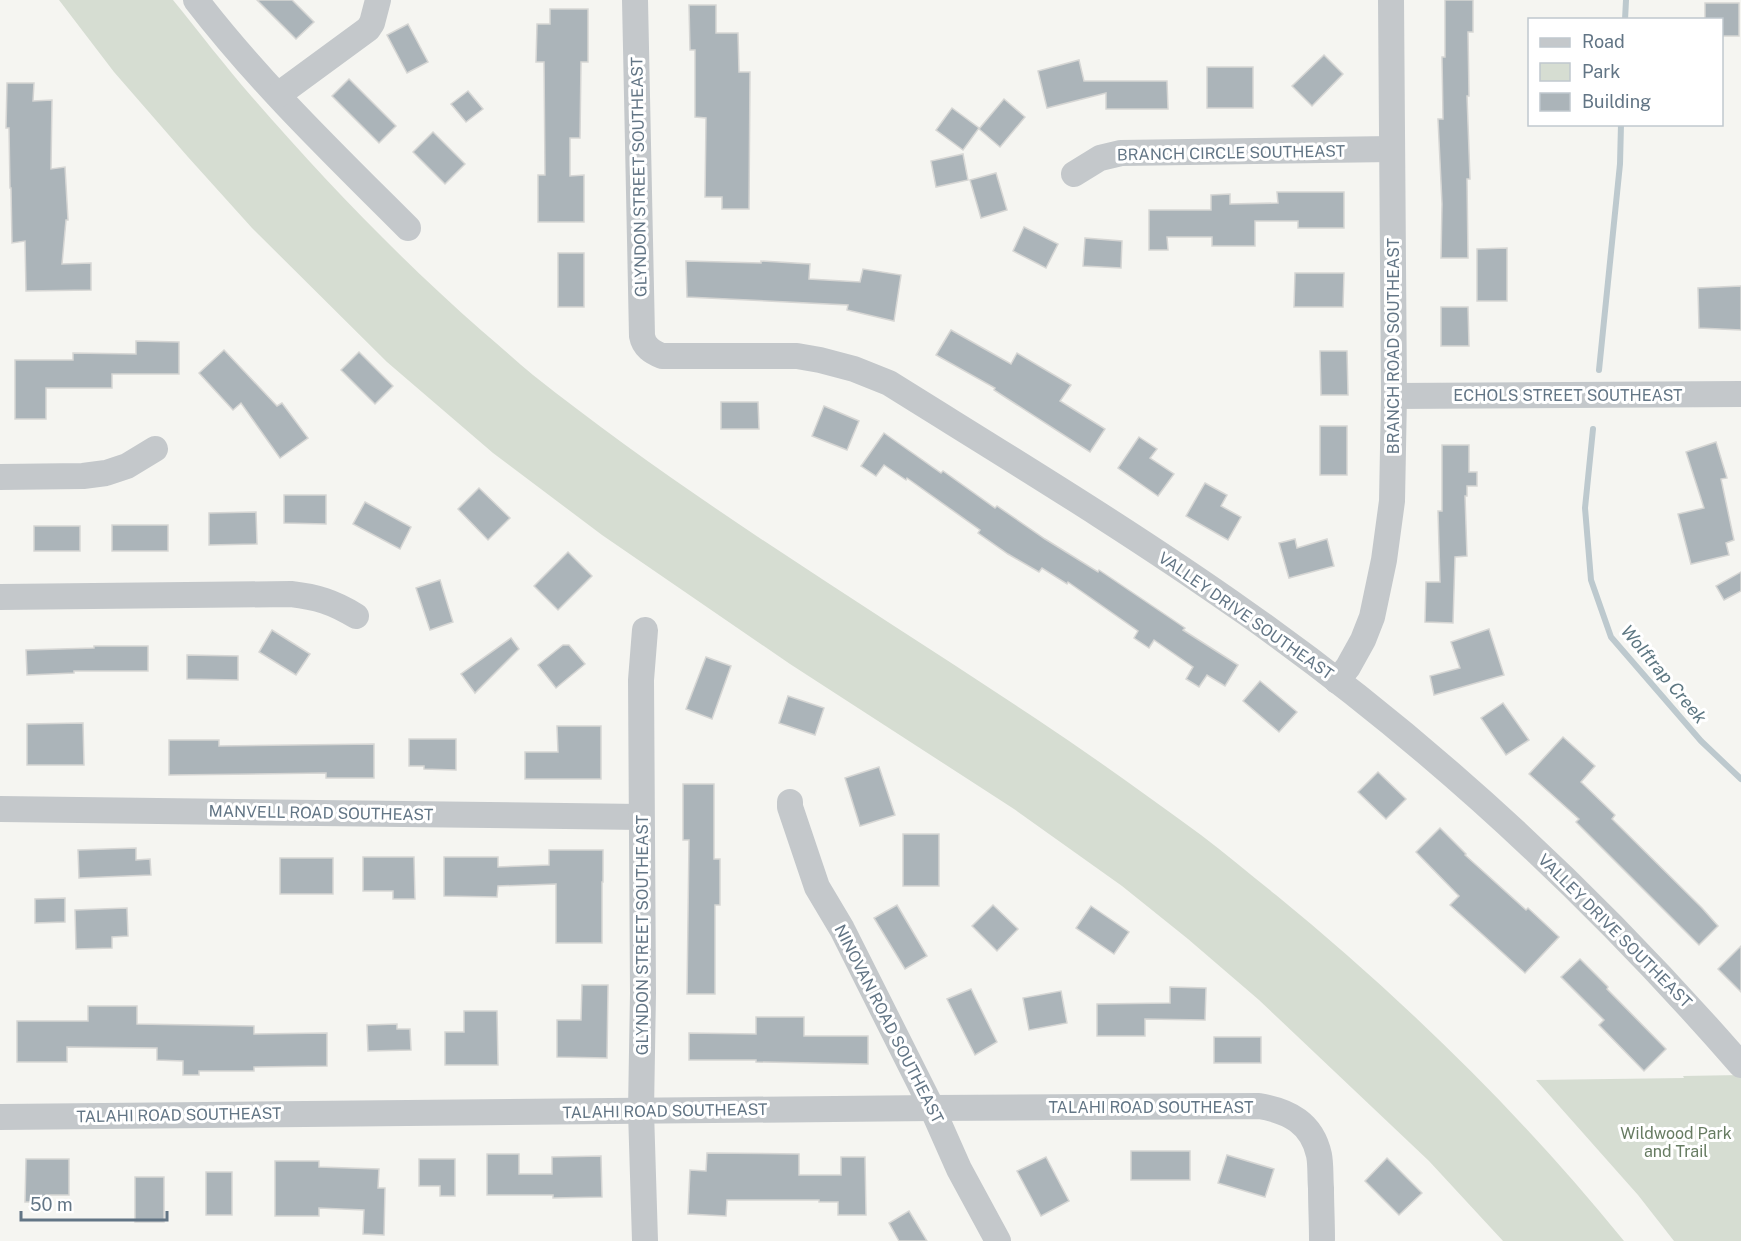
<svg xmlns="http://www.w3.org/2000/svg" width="1741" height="1241" font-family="'Public Sans',sans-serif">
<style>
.green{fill:#d6ddd2}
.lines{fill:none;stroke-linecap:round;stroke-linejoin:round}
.stream{stroke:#bdc9ce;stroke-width:6}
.building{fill:#abb4b9;stroke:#d6d6d4;stroke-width:1.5}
.minor{stroke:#c4c8cb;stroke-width:26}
.labels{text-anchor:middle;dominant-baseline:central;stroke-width:6;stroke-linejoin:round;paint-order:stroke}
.street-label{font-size:16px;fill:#627585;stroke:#fff}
.park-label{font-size:16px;fill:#667b61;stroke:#fff}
.water-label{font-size:18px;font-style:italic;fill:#5d7782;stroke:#fff}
</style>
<rect width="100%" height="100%" fill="#f5f5f1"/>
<g class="green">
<path d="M59 0H173C199 32 225 66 252 97 324 180 400 259 482 331 499 345 516 361 533 375 692 501 866 606 1035 718 1091 755 1146 795 1201 835 1226 854 1251 875 1276 895 1403 999 1521 1114 1624 1241H1503L1429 1161 1259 1000 1188 939 1122 886 1014 809 790 664 602 535 493 453 387 362 252 228 188 157 114 72Z"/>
<path d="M1741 1075V1241H1674L1638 1195 1536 1080 1684 1078 1683 1076Z"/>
</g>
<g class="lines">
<g class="stream">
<path d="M1625 20 1626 0"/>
<path d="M1599 370 1620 164 1621 124"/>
<path d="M1593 429 1585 508 1591 580 1611 637 1701 741 1741 779"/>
</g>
</g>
<g class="building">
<path d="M257 0H292L314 22 296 39Z"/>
<path d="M1445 0H1473V32H1468L1469 96H1467L1470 179H1467L1468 258H1441L1442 204 1438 119H1443L1442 57H1445Z"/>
<path d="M1705 3H1739V36H1722V20H1705Z"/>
<path d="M689 5H716V33H738L739 72H750L749 209H722V197H705L706 118 695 117V50H690Z"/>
<path d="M550 9H588V62H581L580 138H570V176L584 175V222H538V175H545L544 62H536L537 24H550Z"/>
<path d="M408 24 428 62 407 73 387 35Z"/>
<path d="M1324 55 1343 74 1312 106 1292 86Z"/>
<path d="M1079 60 1084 81H1167L1168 109H1106V93L1047 108 1038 71Z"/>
<rect x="1207" y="67" width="46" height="41"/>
<path d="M349 79 396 126 379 143 332 96Z"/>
<path d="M7 83H34L33 101 52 100 51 169 65 167 68 220H66L62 264 91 263V290L26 291 25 241 12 243 11 188H10L9 128H6Z"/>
<path d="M468 91 483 109 466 122 451 104Z"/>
<path d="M1004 99 1025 117 1000 147 979 129Z"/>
<path d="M952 108 979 128 963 150 936 130Z"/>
<path d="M433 132 465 164 445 184 413 152Z"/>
<path d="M963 154 968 180 936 187 931 161Z"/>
<path d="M996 173 1007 210 981 218 970 180Z"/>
<path d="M1277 192H1344V228H1298V221H1255V246H1212V237H1167L1168 250H1149V210H1211V195L1230 194V204L1278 203Z"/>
<path d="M1024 227 1058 244 1046 268 1013 251Z"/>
<path d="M1085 238 1122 241 1121 268 1083 266Z"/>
<path d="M1507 248V301H1477V249Z"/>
<rect x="558" y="253" width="26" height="54"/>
<path d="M686 261 761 263V261L810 264 809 279 860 282 863 269 901 275 894 321 847 310 848 305 687 297Z"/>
<path d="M1295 273H1344L1343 307H1294Z"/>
<path d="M1741 286V330L1699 328 1698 288Z"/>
<path d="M1441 307H1468L1469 346H1441Z"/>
<path d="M951 330 1011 364 1017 353 1071 385 1060 401 1105 429 1090 452 994 390 995 388 936 355Z"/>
<path d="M136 341 179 342V374H112V388H46V419H15V360H73V353L136 354Z"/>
<path d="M224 350 277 406 282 403 308 438 280 458 241 403 233 410 199 373Z"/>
<path d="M1320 351H1347L1348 395H1321Z"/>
<path d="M359 352 393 386 375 404 341 370Z"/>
<path d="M721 402H758L759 429H721Z"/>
<path d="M824 406 859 421 847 450 812 436Z"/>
<rect x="1320" y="426" width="27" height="49"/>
<path d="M884 433 941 473 943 471 995 508 997 506 1045 539 1098 572 1099 570 1185 628 1183 630 1238 665 1225 686 1207 675 1199 687 1186 679 1193 667 1154 640 1149 648 1134 638 1138 631 1068 582 1067 584 1042 568 1039 572 1008 554 978 533 980 530 907 478 906 480 884 465 876 476 861 466Z"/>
<path d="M1139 437 1157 449 1150 458 1174 474 1158 496 1118 468Z"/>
<path d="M1716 442 1727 478 1721 479 1734 540 1726 543 1729 555 1691 564 1678 514 1704 508 1686 452Z"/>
<path d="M1442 445H1469V472H1477V486H1467V496H1465L1467 556 1455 557 1453 623 1425 622 1426 582H1440L1438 511H1442Z"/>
<path d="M1205 483 1227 495 1221 506 1241 517 1228 540 1186 516Z"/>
<path d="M479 488 510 518 488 540 458 509Z"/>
<path d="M284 495H326V524L284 523Z"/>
<path d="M365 502 411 527 400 549 353 524Z"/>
<path d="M256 512 257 544 209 545V513Z"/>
<rect x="112" y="525" width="56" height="26"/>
<rect x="34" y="526" width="46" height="25"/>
<path d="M1295 539 1297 548 1327 539 1334 566 1289 578 1279 543Z"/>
<path d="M568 552 592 576 558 610 534 586Z"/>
<path d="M1741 572V591L1724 600 1716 586Z"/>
<path d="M440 580 453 622 430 630 416 588Z"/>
<path d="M1489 629 1504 675 1434 695 1430 676 1460 668 1451 642Z"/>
<path d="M272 630 310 654 296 675 259 652Z"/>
<path d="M511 638 519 649 475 693 461 674Z"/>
<path d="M563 645H569L585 664 556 688 538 665Z"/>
<path d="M94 646H148V671H74V673L27 675 26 650 94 648Z"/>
<path d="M187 655 238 656V680L187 679Z"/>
<path d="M706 657 731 666 712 719 686 709Z"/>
<path d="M1260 681 1297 712 1279 732 1243 701Z"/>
<path d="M788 696 824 708 815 735 779 723Z"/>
<path d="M1503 703 1529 740 1506 755 1481 718Z"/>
<path d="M83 723 84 765H27V724Z"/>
<path d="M557 726H601V779H525V752H558Z"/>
<path d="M1563 737 1595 766 1581 782 1615 815 1612 819 1702 908 1718 926 1699 945 1576 822 1579 819 1529 774Z"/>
<path d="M409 739H456V770L424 769V766H409Z"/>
<path d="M169 740H219V746L374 744V778H326V773L169 775Z"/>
<path d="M879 767 895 815 860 826 845 778Z"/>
<path d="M1378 772 1406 799 1386 819 1358 792Z"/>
<path d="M683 784H714V859H720V905H715V994H687L689 840H683Z"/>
<path d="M1440 828 1466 854 1465 855 1526 910 1528 908 1559 937 1525 973 1450 905 1459 896 1416 852Z"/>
<rect x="903" y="834" width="36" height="52"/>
<path d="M136 848V860L150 859 151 875 79 878 78 850Z"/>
<path d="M549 850H603V882H602V943H556V884L498 886 497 897 444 896V857H498V867L549 865Z"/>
<path d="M363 857H414L415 899H393V891H363Z"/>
<rect x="280" y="858" width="53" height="36"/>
<path d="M65 898V922L35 923V899Z"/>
<path d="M897 905 927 956 905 969 874 918Z"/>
<path d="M993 905 1018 929 997 951 972 926Z"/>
<path d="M1091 906 1129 932 1114 954 1076 928Z"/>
<path d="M127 908 128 936 112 937V948L76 949 75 910Z"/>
<path d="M1741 946V992L1718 969Z"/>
<path d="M1580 959 1608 987 1607 989 1666 1049 1644 1071 1599 1025 1604 1020 1561 977Z"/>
<path d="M582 985H608L607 1058 557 1057V1020H581Z"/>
<path d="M1170 987 1206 988 1205 1020 1145 1019V1036H1097V1004L1170 1003Z"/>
<path d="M971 989 997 1042 975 1055 947 999Z"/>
<path d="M1061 991 1067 1023 1029 1030 1023 998Z"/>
<path d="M88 1006H137V1024L254 1026V1034L327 1033V1066L254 1067V1071H199V1075H183V1061L157 1060V1048L67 1047V1062H17V1021H88Z"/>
<path d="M464 1011H497L498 1065H445V1032H464Z"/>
<path d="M756 1017H804V1036H868V1064L756 1062V1060H689V1033L756 1034Z"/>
<path d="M397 1024V1029H410L411 1050 368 1051 367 1025Z"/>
<rect x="1214" y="1037" width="47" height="26"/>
<rect x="1131" y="1151" width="59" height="29"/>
<path d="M707 1153 799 1154V1175H841V1157H865L866 1215H838V1202H819V1200H727L726 1216 688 1214 690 1170 706 1171Z"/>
<path d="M487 1154H519V1174H552V1157L601 1156 602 1197 553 1198V1195H487Z"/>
<path d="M1227 1155 1274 1169 1265 1197 1218 1183Z"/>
<path d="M1046 1157 1069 1201 1041 1216 1017 1171Z"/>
<path d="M1387 1158 1422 1193 1399 1215 1365 1181Z"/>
<path d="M26 1159H69V1195H46V1202H25Z"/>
<path d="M419 1159H455V1196H440V1186H419Z"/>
<path d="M275 1161H319V1167L379 1169 378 1188H385L384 1235 363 1234 364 1210 319 1208V1216H275Z"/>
<rect x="206" y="1172" width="26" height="43"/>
<rect x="135" y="1177" width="29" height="45"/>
<path d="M909 1211 927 1241H899L889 1223Z"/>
</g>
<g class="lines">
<g class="minor">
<path d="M196 0C259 82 335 155 408 228"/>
<path d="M635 0 642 336C644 347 652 352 662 356H797L820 360 854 369 889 383C1009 458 1130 531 1246 613 1429 742 1594 896 1741 1065"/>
<path d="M278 95 368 29 372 23 378 0"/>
<path d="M1074 174 1100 158 1121 153 1392 149"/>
<path d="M1394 396 1741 394"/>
<path d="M0 477 83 476 106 473 127 466 155 449"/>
<path d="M0 597 291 594C317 597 333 602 356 616"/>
<path d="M1337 681 1348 667 1363 640 1372 617 1384 560 1392 501 1394 396 1391 0"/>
<path d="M790 802V807L817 887 842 929 932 1108 959 1169 998 1241"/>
<path d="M0 809 641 817"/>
<path d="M0 1117 932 1108 1259 1106C1289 1111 1312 1123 1319 1155 1321 1165 1320 1177 1321 1188 1321 1205 1322 1222 1322 1239"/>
<path d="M645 1241 641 1111 643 993 641 680 645 630"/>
</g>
</g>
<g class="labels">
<g class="street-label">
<text transform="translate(1231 153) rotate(-1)">BRANCH CIRCLE SOUTHEAST</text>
<text transform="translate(639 177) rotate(-91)">GLYNDON STREET SOUTHEAST</text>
<text transform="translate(1393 346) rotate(-90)">BRANCH ROAD SOUTHEAST</text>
<text x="1568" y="395">ECHOLS STREET SOUTHEAST</text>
<text transform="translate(1246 616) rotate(35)">VALLEY DRIVE SOUTHEAST</text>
<text transform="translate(321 813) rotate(1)">MANVELL ROAD SOUTHEAST</text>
<text transform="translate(1615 931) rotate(45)">VALLEY DRIVE SOUTHEAST</text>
<text transform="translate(642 935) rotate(-90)">GLYNDON STREET SOUTHEAST</text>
<text transform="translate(889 1024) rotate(63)">NINOVAN ROAD SOUTHEAST</text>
<text x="1151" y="1107">TALAHI ROAD SOUTHEAST</text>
<text transform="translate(665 1111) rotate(-1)">TALAHI ROAD SOUTHEAST</text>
<text transform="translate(179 1115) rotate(-1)">TALAHI ROAD SOUTHEAST</text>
</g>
<g class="park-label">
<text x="1676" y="1133">Wildwood Park<tspan x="1676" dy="18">and Trail</tspan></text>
</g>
<g class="water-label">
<text transform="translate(1664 674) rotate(50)">Wolftrap Creek</text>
</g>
</g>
<rect x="1528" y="18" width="195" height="108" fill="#ffffff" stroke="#c0c8ce" stroke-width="1.5"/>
<rect x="1540" y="38" width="30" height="9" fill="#c4c8cb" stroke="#c0c8ce" stroke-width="1.5"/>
<text x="1582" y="48" font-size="18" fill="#627585">Road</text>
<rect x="1540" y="63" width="30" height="18" fill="#d6ddd2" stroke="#c0c8ce" stroke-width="1.5"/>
<text x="1582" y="78" font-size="18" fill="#627585">Park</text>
<rect x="1540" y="93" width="30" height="18" fill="#abb4b9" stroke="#c0c8ce" stroke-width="1.5"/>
<text x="1582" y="108" font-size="18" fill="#627585">Building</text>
<path d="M21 1211v9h146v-9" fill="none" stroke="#627585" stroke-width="3"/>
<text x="30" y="1211" font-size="18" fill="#627585" stroke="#ffffff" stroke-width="4.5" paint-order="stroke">50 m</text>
</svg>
